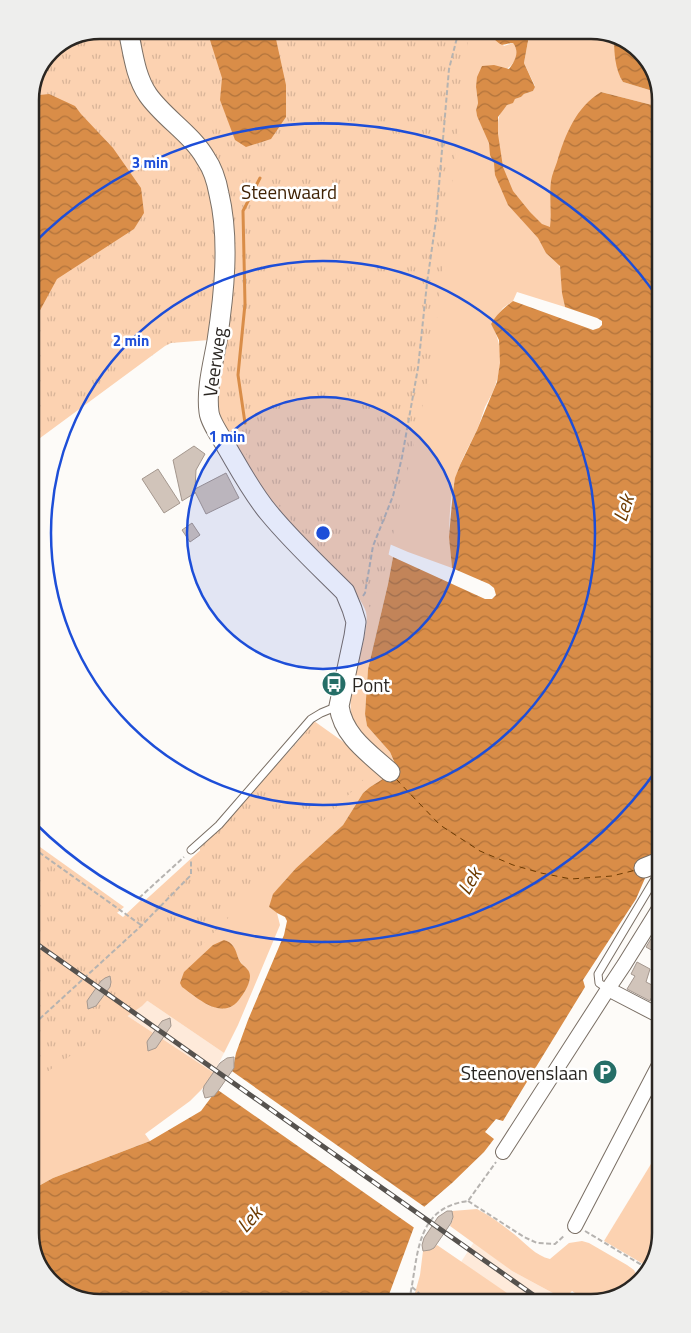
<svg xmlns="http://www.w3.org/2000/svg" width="691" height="1333" font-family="'Titillium Web',sans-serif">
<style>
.built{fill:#feeada}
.grass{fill:#fcd2b1;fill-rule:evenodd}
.park{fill:url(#park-tufts)}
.water{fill:url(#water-waves)}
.pier{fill:#fdfbf8}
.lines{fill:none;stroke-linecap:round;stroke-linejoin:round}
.stream{stroke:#d98d48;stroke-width:3}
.ferry{stroke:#6d3b02;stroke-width:1;stroke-dasharray:6 5;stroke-linecap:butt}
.building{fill:#d1c4ba;stroke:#a4978e}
.lane-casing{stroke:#7a6f65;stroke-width:9}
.street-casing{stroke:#7a6f65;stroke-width:16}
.secondary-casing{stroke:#7a6f65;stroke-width:21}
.path{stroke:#b6b3b0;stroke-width:2;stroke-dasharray:5 2.5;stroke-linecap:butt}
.lane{stroke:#fff;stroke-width:7}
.street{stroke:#fff;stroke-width:14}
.secondary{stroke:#fff;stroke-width:19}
.rail-casing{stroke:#56524e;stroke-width:5}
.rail{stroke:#fff;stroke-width:3;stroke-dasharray:9;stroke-linecap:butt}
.ring{fill:none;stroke:#1d4ed8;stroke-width:2.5}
.labels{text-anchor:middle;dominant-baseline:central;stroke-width:5;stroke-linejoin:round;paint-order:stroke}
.park-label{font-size:19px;fill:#402204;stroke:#fff}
.street-label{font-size:19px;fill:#2a2622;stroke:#fff}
.poi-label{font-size:19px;fill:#2a2622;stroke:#fff;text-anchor:start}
.water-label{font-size:20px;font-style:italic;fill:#6d3b02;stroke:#fff}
.rim{fill:none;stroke:#2a2622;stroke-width:2.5}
.centre{fill:#1d4ed8;stroke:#fff;stroke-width:2.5}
.ring-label{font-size:15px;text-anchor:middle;font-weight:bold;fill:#1d4ed8;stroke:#fff;stroke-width:5;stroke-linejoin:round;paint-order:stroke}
</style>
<defs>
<pattern id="park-tufts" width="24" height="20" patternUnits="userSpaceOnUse" patternTransform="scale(1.25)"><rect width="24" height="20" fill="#fcd2b1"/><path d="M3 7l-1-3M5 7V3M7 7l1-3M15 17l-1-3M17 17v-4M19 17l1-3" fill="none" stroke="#d8b498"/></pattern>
<pattern id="water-waves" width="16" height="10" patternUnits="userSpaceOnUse" patternTransform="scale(1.25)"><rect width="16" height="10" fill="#d98d48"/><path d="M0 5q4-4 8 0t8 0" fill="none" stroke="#b0733c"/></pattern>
</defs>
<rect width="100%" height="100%" fill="#fdfbf8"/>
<g class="built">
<path d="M83 957 224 1053 214 1073 67 976Z"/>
<path d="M474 1242 512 1271 562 1298 516 1299 493 1284 461 1262Z"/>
</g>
<g class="grass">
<path d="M274 30H493V33L504 46 513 43C529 64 490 79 476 87L478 103 476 110 477 116 480 121 498 134C498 122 497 116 505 107 509 103 512 104 515 99L521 97 524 94 533 91 535 86 524 63 530 30H596L614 37 616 61 623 82 656 92V106L601 92 552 217C549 234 557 250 560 268 563 281 562 294 565 307L517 292 513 301 503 308 491 324C502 343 503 362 496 383 494 391 489 399 485 407 482 415 480 424 476 432 469 447 460 461 456 477 447 506 449 539 452 568L408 552 387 543 384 552 393 557 388 584 368 669 365 714 367 726 390 752 394 762C383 753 368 745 359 732 341 707 356 670 363 643 365 633 368 622 366 612 364 605 359 599 355 592L275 509 240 454 226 428 219 413 216 400Z"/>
<path d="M314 721 352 748 386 777 370 787 363 793 343 825 296 868 280 886 269 907 277 913 280 925 238 1025 224 1053 83 957 207 844 277 768ZM224 940C234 944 235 951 239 960 242 964 245 967 248 970L224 1009 217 1008 207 1004Z"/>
<path d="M33 842 124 907 99 928 34 924Z"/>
<path d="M67 976 214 1073 202 1089 190 1101 145 1134 150 1141 53 1178 35 1188 34 1012Z"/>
<path d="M654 1159 661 1163V1233L650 1268 604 1241Z"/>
<path d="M477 1209C491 1216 502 1225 514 1234 525 1243 536 1256 550 1259L569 1243 582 1241 589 1243 627 1265 634 1270 639 1280 617 1298H582L572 1291 565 1298H562L512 1271 450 1226 453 1219 452 1211Z"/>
<path d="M437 1245 516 1299 413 1300 420 1275 423 1251 430 1250Z"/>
</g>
<g class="park">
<path d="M100 30H469L432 364 385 570 371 609 355 586 291 520 273 499 233 432 223 409 221 393 222 381V339L171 343 165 346 32 444 30 96 51 50Z"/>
<path d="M315 723 368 775 142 1006 34 1081 33 853 123 917 141 900 150 909H154L200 865V848Z"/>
</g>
<g class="water">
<path d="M203 30H274L286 85V117L271 139 246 147 235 140 220 100 222 78 210 40Z"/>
<path d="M493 30H530L524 63 535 87 533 91 524 94 521 97 515 99 513 103 507 105 498 117V134L503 167 513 191 530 212 542 224 550 227C552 212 549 196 551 181 552 174 555 168 557 162 565 135 576 107 601 92L656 106 659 851 654 855 644 858 646 876 636 899 583 980 585 987 503 1121 496 1119 485 1132 494 1139 484 1152 452 1183 424 1207 414 1227 387 1300 95 1303 58 1289 35 1259V1188L53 1178 150 1141 201 1111 233 1068 236 1053 248 1020 284 935 287 921 285 917 277 913 269 907 273 894 280 886 296 868 343 825 363 793 370 787 386 777 396 766 390 752 367 726 365 714 368 669 388 584 393 557 485 599H492L496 595 494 588 489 584 452 568 449 537 450 525 453 491 455 478 460 465 477 430 497 382 500 363 499 340 491 324C497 314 504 308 513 301L593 330 599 328 602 325V321L597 318 565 307 562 293 560 266 546 253 538 238 508 205 495 175 494 163 490 155 489 143 477 116 476 110 478 103 476 87 477 77 482 66 494 65 509 69C515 61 520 52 513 43 501 44 504 48 494 39Z"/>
<path d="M614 37 633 44 656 74V92L623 82C615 70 614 52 614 37Z"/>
<path d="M49 94 75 106 81 114 113 148 141 188 144 213 134 229 57 279 31 327 30 96Z"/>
<path d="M224 940C228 941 231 943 233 946 237 951 237 958 241 963 245 967 250 970 250 976 250 983 245 992 241 997 224 1023 199 999 182 987L180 983 184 972 213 945Z"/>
</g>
<path class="pier" d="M229 1069 426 1208 416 1229 215 1088Z"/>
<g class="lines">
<path class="stream" d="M245 423 238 375 245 304 243 211 260 178"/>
<path class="ferry" d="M396 779 440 825 480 851 513 865 541 873 571 879 612 876 636 870"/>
</g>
<g class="building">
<path d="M194 446 205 454 196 470 195 489 226 473 239 498 206 514 195 492V493L182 501 173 460Z"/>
<path d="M158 469 180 503 164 513 142 479Z"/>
<path d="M192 523 200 535 190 542 182 530Z"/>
<path d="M660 924V955L646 947Z"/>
<path d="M637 962 650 969 646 982 656 987 650 1001 627 989 635 976 631 974Z"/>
<path d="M110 976 111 982 110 987 96 1006 88 1009 87 1001 89 998 101 981 105 978Z"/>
<path d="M170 1018 171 1026 169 1029 156 1048 148 1051 147 1042 148 1040 162 1021Z"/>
<path d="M234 1057V1068L218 1091 214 1096 205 1098 203 1091 204 1086 220 1063 227 1058Z"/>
<path d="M447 1211H452L453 1217 451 1223 434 1248 430 1250 423 1251 422 1245 424 1238 438 1217Z"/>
</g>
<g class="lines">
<defs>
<g id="lane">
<path d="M191 850 219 825 311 719 321 713 338 706"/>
<path d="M608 989 599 983 598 974 659 872"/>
</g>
<g id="street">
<path d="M608 989 660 1016"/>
<path d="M503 1152 608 989 624 965 660 907"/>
<path d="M575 1226 660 1063"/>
</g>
<g id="secondary">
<path d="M128 30C133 52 135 76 148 95 164 118 192 134 206 159 213 169 217 183 219 194 230 240 224 295 217 341 213 364 206 389 209 412 210 422 221 437 226 446 239 468 252 493 269 513 292 541 319 566 345 592L352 609 356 622 354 636 339 706C343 736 369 753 390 772"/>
<path d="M644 868 659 862"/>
</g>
</defs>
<use href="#lane" class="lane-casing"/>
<use href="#street" class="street-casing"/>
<use href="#secondary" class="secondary-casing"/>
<g class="path">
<path d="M363 596 365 593 373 546 393 496 402 457 418 368 427 283 436 220 449 69 459 30"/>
<path d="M33 848 141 925"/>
<path d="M139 898 184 857"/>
<path d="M34 1024 141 926 191 875V859"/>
<path d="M468 1201 524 1237 537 1243 555 1244 565 1235"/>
<path d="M585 1231 650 1270"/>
<path d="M412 1287 422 1296 429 1300"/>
<path d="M409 1300C419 1259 413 1208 468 1201L496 1162"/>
</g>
<use href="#lane" class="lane"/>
<use href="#street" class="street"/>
<use href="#secondary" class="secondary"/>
<defs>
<path id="rail" d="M34 942 539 1299"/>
</defs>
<use href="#rail" class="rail-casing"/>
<use href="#rail" class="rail"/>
</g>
<circle cx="323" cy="533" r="136" fill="#1d4ed8" fill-opacity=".12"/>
<g class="ring">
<circle cx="323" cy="533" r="136"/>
<circle cx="323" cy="533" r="272"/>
<path d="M658 768A409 409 0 0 1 34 822M31 246A409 409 0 0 1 656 295"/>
</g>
<defs>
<symbol id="bus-disc" viewBox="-11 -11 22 22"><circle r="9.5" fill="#256e67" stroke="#fff"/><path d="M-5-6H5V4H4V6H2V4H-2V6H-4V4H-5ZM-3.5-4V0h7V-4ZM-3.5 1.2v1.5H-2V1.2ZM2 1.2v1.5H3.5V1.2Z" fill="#fff"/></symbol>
<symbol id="parking-disc" viewBox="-11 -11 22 22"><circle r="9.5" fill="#256e67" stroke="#fff"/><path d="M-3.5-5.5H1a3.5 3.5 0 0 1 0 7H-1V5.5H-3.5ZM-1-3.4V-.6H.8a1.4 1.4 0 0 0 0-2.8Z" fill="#fff"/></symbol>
</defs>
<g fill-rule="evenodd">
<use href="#bus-disc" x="320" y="670" width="28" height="28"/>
<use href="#parking-disc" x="591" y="1058" width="28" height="28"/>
</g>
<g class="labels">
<g class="park-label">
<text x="289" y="191">Steenwaard</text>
</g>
<g class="street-label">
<text transform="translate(214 362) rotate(-82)">Veerweg</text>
</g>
<g class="poi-label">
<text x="352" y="684">Pont</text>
<text x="588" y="1072" text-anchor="end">Steenovenslaan</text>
</g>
<g class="water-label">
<text transform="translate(623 508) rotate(-72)">Lek</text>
<text transform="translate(469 881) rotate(-60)">Lek</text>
<text transform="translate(249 1219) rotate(-48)">Lek</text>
</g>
</g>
<path d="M0 0H691V1333H0ZM100 39H591A61 61 0 0 1 652 100V1233A61 61 0 0 1 591 1294H100A61 61 0 0 1 39 1233V100A61 61 0 0 1 100 39Z" fill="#eeeeed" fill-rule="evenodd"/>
<path class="rim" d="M100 39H591A61 61 0 0 1 652 100V1233A61 61 0 0 1 591 1294H100A61 61 0 0 1 39 1233V100A61 61 0 0 1 100 39Z"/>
<circle cx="323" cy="533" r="8" class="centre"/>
<g class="ring-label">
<text x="150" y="168">3 min</text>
<text x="131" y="346">2 min</text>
<text x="227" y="442">1 min</text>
</g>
</svg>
